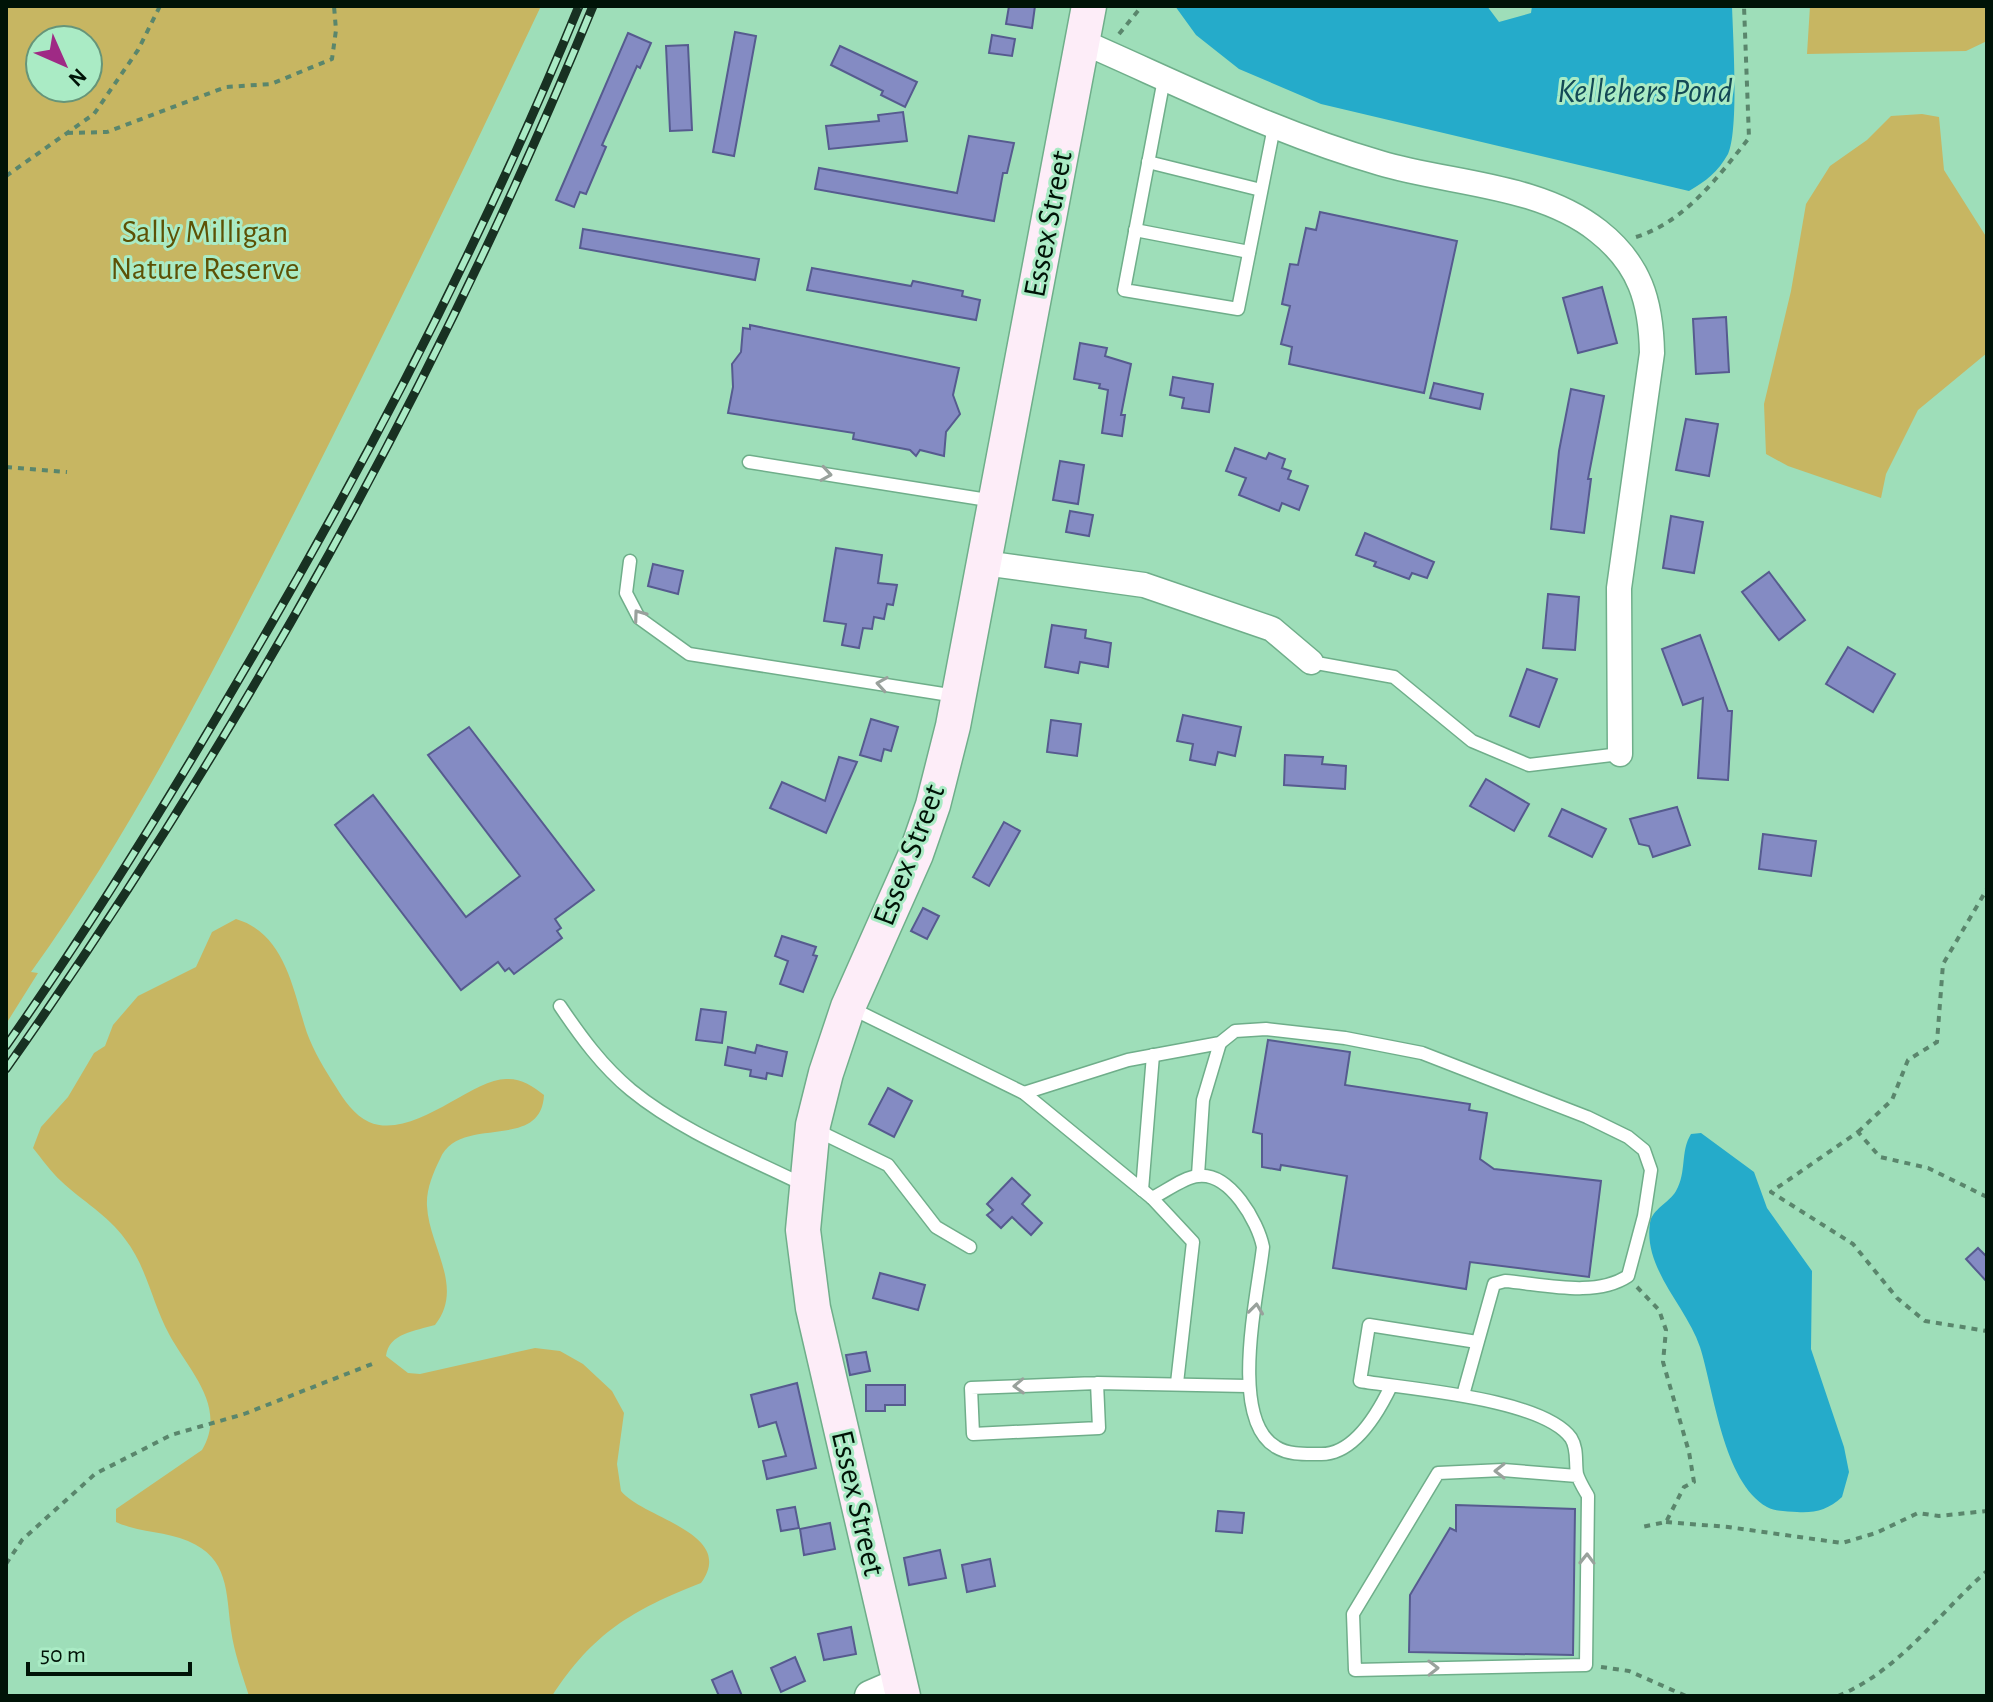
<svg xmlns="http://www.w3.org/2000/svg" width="1993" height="1702" font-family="'Alegreya Sans',sans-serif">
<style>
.green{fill:#c7b662;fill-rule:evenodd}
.water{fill:#25abca}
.building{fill:#848bc3;stroke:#565b8f;stroke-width:2}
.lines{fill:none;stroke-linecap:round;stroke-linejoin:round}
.service-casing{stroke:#6fae8a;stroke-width:15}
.minor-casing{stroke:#6fae8a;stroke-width:27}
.tertiary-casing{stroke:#6fae8a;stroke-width:33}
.secondary-casing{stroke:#6fae8a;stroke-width:37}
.path{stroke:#5a866c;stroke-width:4;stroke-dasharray:6 6;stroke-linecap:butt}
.service{stroke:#fff;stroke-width:12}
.minor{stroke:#fff;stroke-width:24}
.tertiary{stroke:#fff;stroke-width:30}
.secondary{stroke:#fdedf8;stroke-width:34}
.rail-casing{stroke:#183122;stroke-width:9}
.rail{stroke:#aaebc5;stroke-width:6;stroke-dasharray:18;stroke-linecap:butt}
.oneway{stroke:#99a19c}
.labels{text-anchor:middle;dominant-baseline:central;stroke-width:6;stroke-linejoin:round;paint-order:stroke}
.street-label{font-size:32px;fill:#001307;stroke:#aaebc5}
.park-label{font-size:32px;fill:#5d5105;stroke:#aaebc5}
.water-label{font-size:34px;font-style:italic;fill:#144956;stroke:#aaebc5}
</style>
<rect width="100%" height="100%" fill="#9edeb9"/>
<g class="green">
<path d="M6 6H541C453 192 364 377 270 560 198 701 124 843 31 972L38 973 6 1024ZM88 40V88H40V40Z"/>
<path d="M1810 6H1987V41L1966 51 1807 54Z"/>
<path d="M1922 114 1939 117 1944 170 1987 238V353L1918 410 1886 474 1881 498 1788 466 1766 454 1764 404 1791 291 1806 204 1830 166 1867 140 1891 116Z"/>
<path d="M236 919C286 934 293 991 307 1033 314 1052 325 1070 336 1087 344 1100 354 1115 369 1122 413 1141 471 1079 506 1079 520 1078 533 1086 544 1095 541 1153 459 1113 440 1159 433 1173 426 1190 427 1206 429 1247 465 1287 435 1325 415 1331 389 1333 386 1356L408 1373 420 1374 535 1348 560 1351 583 1364 612 1391 624 1413 617 1464 621 1491C644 1519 737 1533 701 1583 632 1610 593 1633 552 1696H249C242 1674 234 1652 231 1630 226 1592 229 1558 188 1541 165 1531 139 1533 116 1522V1509L202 1450C228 1406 188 1370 169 1334 152 1303 147 1267 125 1239 108 1215 82 1201 61 1181 51 1172 42 1159 33 1148L41 1127 68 1097 94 1053 105 1046 113 1025 138 996 196 967 212 932Z"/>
</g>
<g class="water">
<path d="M1175 6H1487L1499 22 1531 13 1532 6H1732C1733 36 1739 130 1728 154 1718 172 1706 181 1689 191L1321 104 1239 69 1196 35Z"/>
<path d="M1701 1133 1754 1172 1767 1208 1812 1271 1811 1349 1844 1447 1849 1472 1842 1497C1828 1510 1815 1513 1797 1512 1788 1511 1776 1512 1767 1507 1723 1482 1714 1391 1700 1347 1687 1307 1643 1269 1650 1223 1652 1209 1669 1203 1676 1191 1687 1172 1680 1152 1691 1134Z"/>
</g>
<g class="building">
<path d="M1009 6H1035L1032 28 1006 24Z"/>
<path d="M735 32 756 36 734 156 713 152Z"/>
<path d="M628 33 651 43 640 68 637 66 602 145 606 147 586 194 580 192 574 207 556 200Z"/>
<path d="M992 35 1015 39 1012 56 989 53Z"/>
<path d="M688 45 692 130 670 131 666 46Z"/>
<path d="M840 46 917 82 905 107 881 95 883 91 831 65Z"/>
<path d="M903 112 907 141 829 149 826 126 879 121 878 115Z"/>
<path d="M969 136 1014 143 1007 173H1003L994 221 815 189 819 168 957 193Z"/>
<path d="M1320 212 1457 241 1424 393 1289 364 1292 347 1281 344 1290 306 1282 304 1290 264 1298 265 1306 228 1316 230Z"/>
<path d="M583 229 759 259 755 280 580 248Z"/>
<path d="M812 268 911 286 913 281 963 291 962 296 980 300 976 320 807 290Z"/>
<path d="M1602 287 1617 343 1578 353 1563 298Z"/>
<path d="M1726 317 1729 372 1696 374 1693 319Z"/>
<path d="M750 325 959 368 953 395 960 414 946 432 944 456 920 450 916 456 910 450 853 439 854 433 728 413 733 387 732 364 741 352 743 328 750 329Z"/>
<path d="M1080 343 1107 348 1105 356 1131 364 1121 415H1125L1122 436 1102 433 1108 390 1099 388 1100 384 1074 379Z"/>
<path d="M1173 377 1213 384 1209 412 1182 408 1184 398 1170 395Z"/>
<path d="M1434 383 1483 394 1480 409 1430 398Z"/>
<path d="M1571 389 1604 396 1588 479H1591L1584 533 1551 529 1559 451Z"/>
<path d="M1686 419 1718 424 1709 476 1676 470Z"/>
<path d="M1235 448 1266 459 1269 453 1285 459 1282 468 1291 471 1288 479 1308 486 1299 510 1282 503 1279 511 1239 495 1246 478 1226 471Z"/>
<path d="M1060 461 1084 465 1078 504 1053 500Z"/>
<path d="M1070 511 1093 515 1089 536 1066 532Z"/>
<path d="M1671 516 1703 522 1694 573 1663 568Z"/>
<path d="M1365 533 1434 562 1427 578 1412 573 1409 579 1374 566 1376 562 1356 555Z"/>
<path d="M836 548 882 555 878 583 897 585 893 605 887 604 884 619 874 617 872 629 863 628 859 648 842 645 846 624 824 621Z"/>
<path d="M653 564 683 571 678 594 648 586Z"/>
<path d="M1769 572 1805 620 1779 640 1742 592Z"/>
<path d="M1548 594 1579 597 1575 650 1543 648Z"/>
<path d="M1052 625 1086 630 1085 638 1111 643 1108 667 1080 662 1078 673 1045 667Z"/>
<path d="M1700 635 1728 711H1732L1728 780 1698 778 1703 698 1683 705 1662 649Z"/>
<path d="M1848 647 1895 674 1873 712 1826 684Z"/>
<path d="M1527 669 1557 679 1539 727 1510 716Z"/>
<path d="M1183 715 1241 727 1235 756 1218 752 1215 765 1190 760 1193 744 1177 741Z"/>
<path d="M871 719 898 727 891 751 884 749 881 761 860 755Z"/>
<path d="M1051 720 1081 724 1077 756 1047 752Z"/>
<path d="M469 727 594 890 555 919 561 928 557 931 562 938 514 974 509 968 505 971 498 962 461 990 335 825 373 795 466 917 520 876 428 755Z"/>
<path d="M1285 755 1323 757 1322 764 1346 766 1345 789 1284 785Z"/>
<path d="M839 757 857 762 826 833 770 808 782 782 825 801Z"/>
<path d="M1486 779 1529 804 1514 831 1470 806Z"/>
<path d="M1677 807 1690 845 1653 857 1649 846 1639 844 1630 819Z"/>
<path d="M1562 809 1606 829 1592 857 1549 836Z"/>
<path d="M1004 822 1020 831 989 886 973 877Z"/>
<path d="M1763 834 1816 841 1811 876 1759 869Z"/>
<path d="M923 908 939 916 927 939 911 931Z"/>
<path d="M782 936 816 947 813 955 817 956 803 992 780 984 788 961 775 956Z"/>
<path d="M701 1009 726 1012 722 1043 696 1040Z"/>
<path d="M1268 1040 1350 1052 1345 1085 1470 1104 1469 1110 1487 1113 1480 1159 1494 1169 1601 1181 1589 1277 1470 1262 1466 1289 1333 1268 1347 1176 1281 1165 1280 1170 1262 1167V1134L1253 1132Z"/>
<path d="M757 1045 787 1052 782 1076 767 1073 766 1079 750 1076 751 1070 725 1065 728 1047 755 1053Z"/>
<path d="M888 1088 912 1101 894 1137 869 1124Z"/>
<path d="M1012 1178 1030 1195 1022 1204 1042 1223 1031 1235 1012 1217 1001 1228 987 1215 993 1210 987 1204Z"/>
<path d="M1978 1248 1987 1257V1282L1966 1259Z"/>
<path d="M880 1273 925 1285 918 1310 873 1298Z"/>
<path d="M866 1352 870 1371 850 1375 846 1355Z"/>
<path d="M797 1383 816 1468 767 1479 763 1461 786 1456 776 1422 759 1427 751 1395Z"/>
<path d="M866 1385H905V1405H885V1411H866Z"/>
<path d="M1456 1505 1575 1509 1573 1655 1409 1652 1410 1595 1450 1528 1456 1531Z"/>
<path d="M795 1507 799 1528 781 1531 777 1510Z"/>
<path d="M1218 1511 1244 1513 1242 1533 1216 1531Z"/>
<path d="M830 1523 835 1549 804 1555 800 1529Z"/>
<path d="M940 1550 946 1578 909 1585 904 1558Z"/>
<path d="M990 1559 995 1586 967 1592 962 1565Z"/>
<path d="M851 1627 856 1654 824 1660 818 1634Z"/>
<path d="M795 1657 805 1681 781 1692 771 1668Z"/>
<path d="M732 1671 742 1696H719L712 1680Z"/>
</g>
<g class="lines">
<defs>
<g id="service">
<path d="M1164 79 1124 290 1238 309 1274 127"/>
<path d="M1148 162 1261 190"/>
<path d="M1135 230 1249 252"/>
<path d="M749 462 994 501"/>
<path d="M630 561 626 593 639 618 689 654 956 696"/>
<path d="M1311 662 1394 677 1472 741 1529 765 1620 754"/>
<path d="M560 1006C581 1037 602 1066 631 1090 681 1131 747 1157 804 1185"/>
<path d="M851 1008 1024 1093 1152 1198 1193 1242 1177 1383"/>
<path d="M1024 1093 1128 1060 1220 1043 1235 1031 1266 1029 1345 1038 1422 1053 1587 1117 1628 1137 1644 1150 1651 1170 1644 1216 1628 1276C1595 1298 1543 1284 1505 1281L1494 1284 1463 1395"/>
<path d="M816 1130 888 1165 936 1227 970 1247"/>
<path d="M1198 1175 1203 1100 1220 1043"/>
<path d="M1142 1190 1153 1055"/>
<path d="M1152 1198C1165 1192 1184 1177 1198 1176 1230 1172 1258 1222 1263 1247 1258 1294 1228 1419 1276 1447 1289 1455 1305 1454 1319 1454 1353 1456 1378 1413 1391 1386"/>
<path d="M1477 1342 1369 1325 1360 1381C1407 1389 1542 1398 1571 1438 1578 1449 1575 1462 1577 1474 1579 1481 1584 1489 1588 1496L1586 1665 1355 1670 1353 1614 1438 1473 1503 1470 1577 1476"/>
<path d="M1097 1383 1099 1428 973 1434 971 1388 1097 1383 1247 1386"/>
</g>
<g id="minor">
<path d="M1083 42C1181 85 1276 133 1380 163 1450 184 1539 184 1598 231 1640 264 1651 301 1652 353L1619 588 1620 754"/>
<path d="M984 563 1144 585 1272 629 1311 662"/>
</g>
<path id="tertiary" d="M870 1696 900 1683"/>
<path id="secondary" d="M903 1696 813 1308 803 1230 813 1125 826 1073 848 1007 916 854 933 805 953 726 1089 6"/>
</defs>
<use href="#service" class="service-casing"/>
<use href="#minor" class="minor-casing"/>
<use href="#tertiary" class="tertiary-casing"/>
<use href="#secondary" class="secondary-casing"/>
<g class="path">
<path d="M1119 34 1142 6"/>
<path d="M67 133 107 132 226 87 271 84 332 59 336 30 334 6"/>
<path d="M6 176 94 114 138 50 160 6"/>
<path d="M1636 237C1686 221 1717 178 1749 138L1744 6"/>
<path d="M6 467 67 472"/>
<path d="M1858 1132 1892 1100 1908 1060 1937 1042 1943 964 1987 889"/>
<path d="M1987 1197 1928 1168 1880 1157 1858 1132 1771 1192 1853 1244 1897 1298 1925 1321 1987 1331"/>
<path d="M1637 1287 1659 1310 1666 1330 1663 1362 1689 1452 1694 1482 1684 1487 1666 1522 1642 1527"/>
<path d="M1666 1522 1728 1527 1842 1543 1876 1533 1918 1513 1939 1516 1987 1511"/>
<path d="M6 1564 22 1540 95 1474 171 1435 244 1414 372 1364"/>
<path d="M1601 1667 1629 1671 1686 1696"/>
<path d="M1838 1696C1899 1671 1939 1613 1987 1571"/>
</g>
<use href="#service" class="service"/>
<use href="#minor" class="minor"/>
<use href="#tertiary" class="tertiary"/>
<use href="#secondary" class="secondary"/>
<defs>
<g id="rail">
<path d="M6 1046C91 925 168 801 242 674 369 459 484 237 579 6"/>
<path d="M6 1069C239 739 439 380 593 6"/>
</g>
</defs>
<use href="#rail" class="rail-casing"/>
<use href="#rail" class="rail"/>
</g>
<defs><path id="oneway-chevron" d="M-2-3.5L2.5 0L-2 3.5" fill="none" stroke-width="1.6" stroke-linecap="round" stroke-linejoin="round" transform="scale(2)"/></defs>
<g class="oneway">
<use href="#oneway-chevron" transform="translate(826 474) rotate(9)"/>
<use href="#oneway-chevron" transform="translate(639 615) rotate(-126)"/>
<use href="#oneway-chevron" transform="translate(882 684) rotate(-171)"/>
<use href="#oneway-chevron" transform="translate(1256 1309) rotate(-83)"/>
<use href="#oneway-chevron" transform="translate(1019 1386) rotate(178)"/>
<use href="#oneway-chevron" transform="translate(1500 1471) rotate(-180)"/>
<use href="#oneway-chevron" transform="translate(1587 1559) rotate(-89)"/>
<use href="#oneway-chevron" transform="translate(1433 1668) rotate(-1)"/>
</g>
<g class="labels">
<g class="street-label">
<text transform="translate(1048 224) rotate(-79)">Essex Street</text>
<text transform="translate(909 855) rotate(-69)">Essex Street</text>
<text transform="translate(858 1503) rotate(77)">Essex Street</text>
</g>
<g class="park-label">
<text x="205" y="232">Sally Milligan<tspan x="205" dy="37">Nature Reserve</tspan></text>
</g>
<g class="water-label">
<text x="1645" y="92">Kellehers Pond</text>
</g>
</g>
<rect width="1993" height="1702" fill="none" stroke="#001307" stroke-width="16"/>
<g transform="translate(64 64) rotate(135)"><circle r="38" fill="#aaebc5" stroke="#669579" stroke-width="2"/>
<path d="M0-6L14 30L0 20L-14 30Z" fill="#9f2a85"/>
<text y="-12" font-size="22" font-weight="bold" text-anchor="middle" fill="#001307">N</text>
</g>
<path d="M28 1662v12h162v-12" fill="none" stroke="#001307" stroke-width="4"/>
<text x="40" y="1662" font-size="24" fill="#001307" stroke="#aaebc5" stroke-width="6" paint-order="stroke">50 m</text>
</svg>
